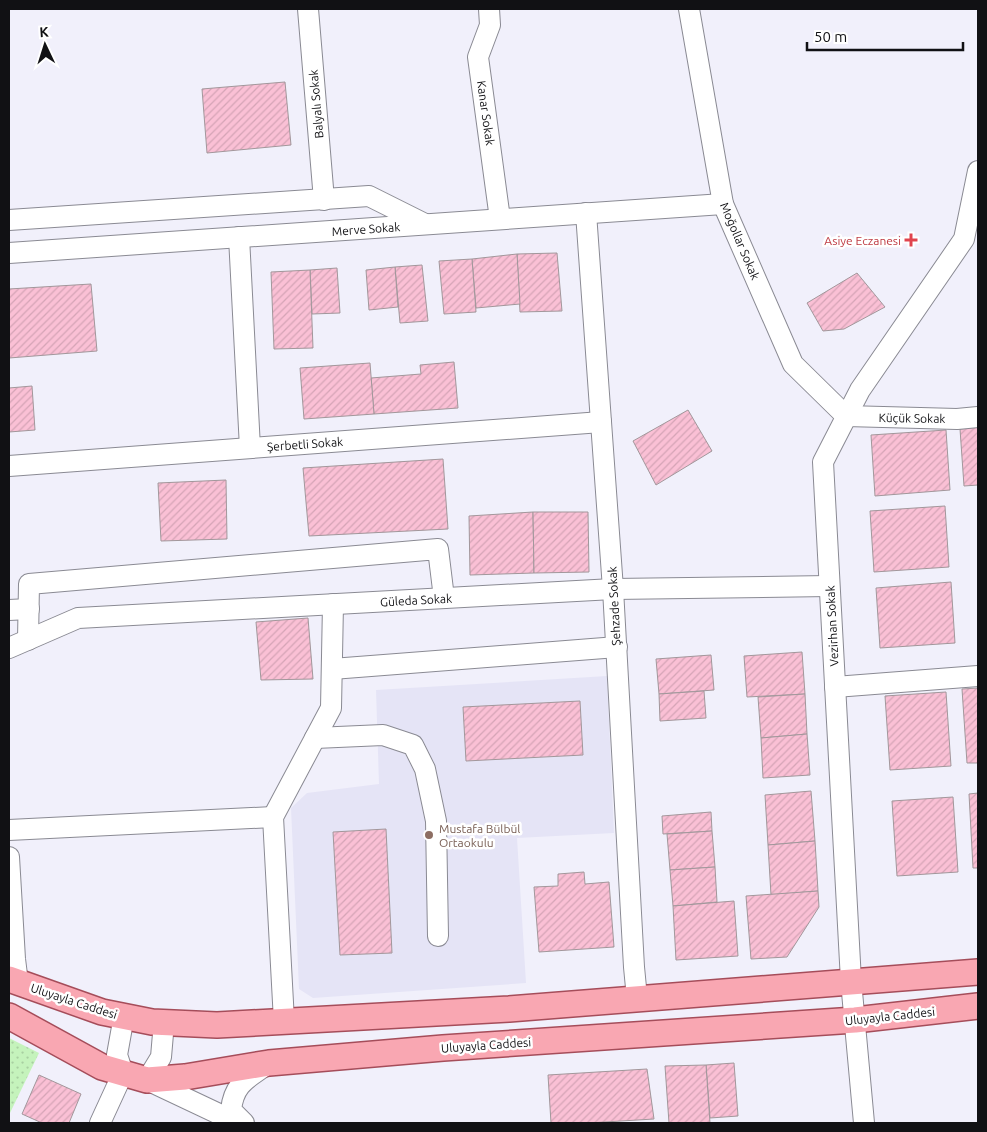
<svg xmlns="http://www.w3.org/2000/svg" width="987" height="1132" font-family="Ubuntu,sans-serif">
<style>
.built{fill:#e5e4f6}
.park{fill:url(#park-dots)}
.building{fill:url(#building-hatch);stroke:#a2979b}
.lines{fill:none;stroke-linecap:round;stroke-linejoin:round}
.minor-casing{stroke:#8a8a93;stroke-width:22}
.major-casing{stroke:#a54d5a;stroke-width:28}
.minor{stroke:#fff;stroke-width:20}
.major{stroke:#f9a7b2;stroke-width:25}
.health-dot{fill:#e0444e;stroke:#fff;stroke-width:2}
.education-dot{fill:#8d6e63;stroke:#fff;stroke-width:2}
.labels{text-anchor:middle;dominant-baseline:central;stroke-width:5;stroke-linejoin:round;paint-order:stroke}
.street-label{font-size:12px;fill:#111114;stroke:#fff}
.health-label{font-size:12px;fill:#be3a42;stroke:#fff;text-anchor:end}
.education-label{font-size:12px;fill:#785e54;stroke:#fff;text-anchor:start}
</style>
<defs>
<pattern id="park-dots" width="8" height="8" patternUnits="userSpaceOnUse" patternTransform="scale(1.25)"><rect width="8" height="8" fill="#c5f3bc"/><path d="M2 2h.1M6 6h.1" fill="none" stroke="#a8cfa1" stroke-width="1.8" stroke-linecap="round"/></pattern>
<pattern id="building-hatch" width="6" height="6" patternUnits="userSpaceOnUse" patternTransform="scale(1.25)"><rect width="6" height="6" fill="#fac0d5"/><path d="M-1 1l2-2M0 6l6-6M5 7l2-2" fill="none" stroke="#d5a4b6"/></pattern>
</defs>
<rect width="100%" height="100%" fill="#f1f0fb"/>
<path class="built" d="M607 676 614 833 517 838 526 983 313 998 299 989 291 808 307 793 379 784 376 690Z"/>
<path class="park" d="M9 1038 39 1053 9 1115Z"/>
<g class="building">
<path d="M285 82 291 145 207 153 202 89Z"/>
<path d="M557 253 562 311 520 312 517 254Z"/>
<path d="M517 254 520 304 476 308 472 259Z"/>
<path d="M472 259 476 312 444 314 439 261Z"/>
<path d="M422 265 428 321 400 323 395 267Z"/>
<path d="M395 267 398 307 369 310 366 270Z"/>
<path d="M337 268 340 313 312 314 310 270Z"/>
<path d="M310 270 313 348 274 349 271 272Z"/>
<path d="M857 273 885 307 844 329 823 331 807 303Z"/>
<path d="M91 284 97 351 9 358V289Z"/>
<path d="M454 362 458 408 374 414 371 378 421 374 420 365Z"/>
<path d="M370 363 374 414 304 419 300 368Z"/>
<path d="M32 386 35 430 9 432V388Z"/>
<path d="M688 410 712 451 656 485 633 441Z"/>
<path d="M978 427V485L964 486 960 429Z"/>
<path d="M946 430 950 490 875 496 871 435Z"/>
<path d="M443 459 448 529 309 536 303 468Z"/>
<path d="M226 480 227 539 161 541 158 483Z"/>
<path d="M945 506 949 567 874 572 870 511Z"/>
<path d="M533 512 534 573 470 575 469 516Z"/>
<path d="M533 512H588L589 572 534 573Z"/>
<path d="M951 582 955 643 880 648 876 588Z"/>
<path d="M308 618 313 679 261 680 256 622Z"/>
<path d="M802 652 805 694 747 697 744 656Z"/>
<path d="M711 655 714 690 659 694 656 659Z"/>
<path d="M978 688V763H967L962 689Z"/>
<path d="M704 691 706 718 660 721 659 694Z"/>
<path d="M946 692 951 766 890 770 885 696Z"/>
<path d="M805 694 807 734 761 738 758 697Z"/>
<path d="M580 701 583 755 466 761 463 707Z"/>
<path d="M807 734 810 775 763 778 761 738Z"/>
<path d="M811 791 815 841 768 845 765 795Z"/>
<path d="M978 793V868H973L969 794Z"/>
<path d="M953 797 958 872 897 876 892 801Z"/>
<path d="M711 812 712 831 663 834 662 816Z"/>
<path d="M386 829 392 953 340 955 333 832Z"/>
<path d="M712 831 715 867 670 870 667 834Z"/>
<path d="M815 841 818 891 771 895 768 845Z"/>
<path d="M715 867 717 902 673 906 670 870Z"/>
<path d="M584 872 585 884 609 882 614 947 539 952 534 887 558 886V874Z"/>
<path d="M818 891 819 907 787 957 751 959 746 896Z"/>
<path d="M734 901 738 956 676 960 673 906Z"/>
<path d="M734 1063 738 1116 710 1118 706 1065Z"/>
<path d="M706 1065 710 1123H669L665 1066Z"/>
<path d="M647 1069 654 1119 588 1123H551L548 1075Z"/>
<path d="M39 1075 81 1094 69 1123H42L22 1114Z"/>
</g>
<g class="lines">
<defs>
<g id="minor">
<path d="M308 9 324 200"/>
<path d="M489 9 490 25 478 57 500 219"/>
<path d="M689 9 723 204 793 364 846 416 957 419 978 417"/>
<path d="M586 213 613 589 634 967 637 998"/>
<path d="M9 220 369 196 425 224"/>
<path d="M239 237 250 448"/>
<path d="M9 253 723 204"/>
<path d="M9 466 601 422"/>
<path d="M9 610 29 609"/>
<path d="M28 640 29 584 438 549 444 598"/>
<path d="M9 648 78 618 613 589 829 586"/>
<path d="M332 669 617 647"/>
<path d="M835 687 978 676"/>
<path d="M315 738 383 735 413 745 425 769 436 821 438 936"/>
<path d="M9 830 273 817"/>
<path d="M9 857 15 959 18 983"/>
<path d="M284 1021 273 817 331 708 333 604"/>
<path d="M164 1022 161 1057 147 1080 238 1123"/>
<path d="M100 1123 123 1073 117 1055 124 1016"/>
<path d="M244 1123 231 1110C234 1082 249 1078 269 1063"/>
<path d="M864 1123 851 981 823 462 860 390 964 239 978 171"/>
</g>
<g id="major">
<path d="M9 979 102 1012 152 1022 217 1025 509 1009 978 972"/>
<path d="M9 1016 102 1067 147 1080 185 1077 269 1063 443 1048 855 1020 978 1006"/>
</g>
</defs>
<use href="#minor" class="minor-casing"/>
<use href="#major" class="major-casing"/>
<use href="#minor" class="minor"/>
<use href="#major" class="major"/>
</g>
<path class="health-dot" d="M908.5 232.5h5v5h5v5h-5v5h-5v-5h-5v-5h5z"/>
<circle class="education-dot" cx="429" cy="835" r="5"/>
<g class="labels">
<g class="street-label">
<text transform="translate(316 104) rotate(-95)">Balyalı Sokak</text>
<text transform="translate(486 113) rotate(82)">Kanar Sokak</text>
<text transform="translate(366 229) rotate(-4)">Merve Sokak</text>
<text transform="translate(740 241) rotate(67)">Moğollar Sokak</text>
<text transform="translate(912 418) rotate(1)">Küçük Sokak</text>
<text transform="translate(305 444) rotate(-4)">Şerbetli Sokak</text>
<text transform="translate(416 600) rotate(-3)">Güleda Sokak</text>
<text transform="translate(614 606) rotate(-93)">Şehzade Sokak</text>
<text transform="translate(832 626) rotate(-93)">Vezirhan Sokak</text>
<text transform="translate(74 1001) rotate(18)">Uluyayla Caddesi</text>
<text transform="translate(890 1016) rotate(-6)">Uluyayla Caddesi</text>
<text transform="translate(486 1045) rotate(-4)">Uluyayla Caddesi</text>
</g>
<g class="health-label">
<text x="901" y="240">Asiye Eczanesi</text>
</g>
<g class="education-label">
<text x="439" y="828">Mustafa Bülbül<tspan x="439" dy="14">Ortaokulu</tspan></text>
</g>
</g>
<rect width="987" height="1132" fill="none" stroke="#111114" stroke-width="20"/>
<g transform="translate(45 45) rotate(356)" stroke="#ffffff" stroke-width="4" paint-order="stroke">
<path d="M0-4L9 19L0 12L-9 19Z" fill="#111114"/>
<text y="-8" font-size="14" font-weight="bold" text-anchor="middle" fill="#111114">K</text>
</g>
<path d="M807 42v8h156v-8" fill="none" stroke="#111114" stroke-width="2.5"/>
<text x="814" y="42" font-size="15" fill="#111114" stroke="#ffffff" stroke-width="4" paint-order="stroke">50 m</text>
</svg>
